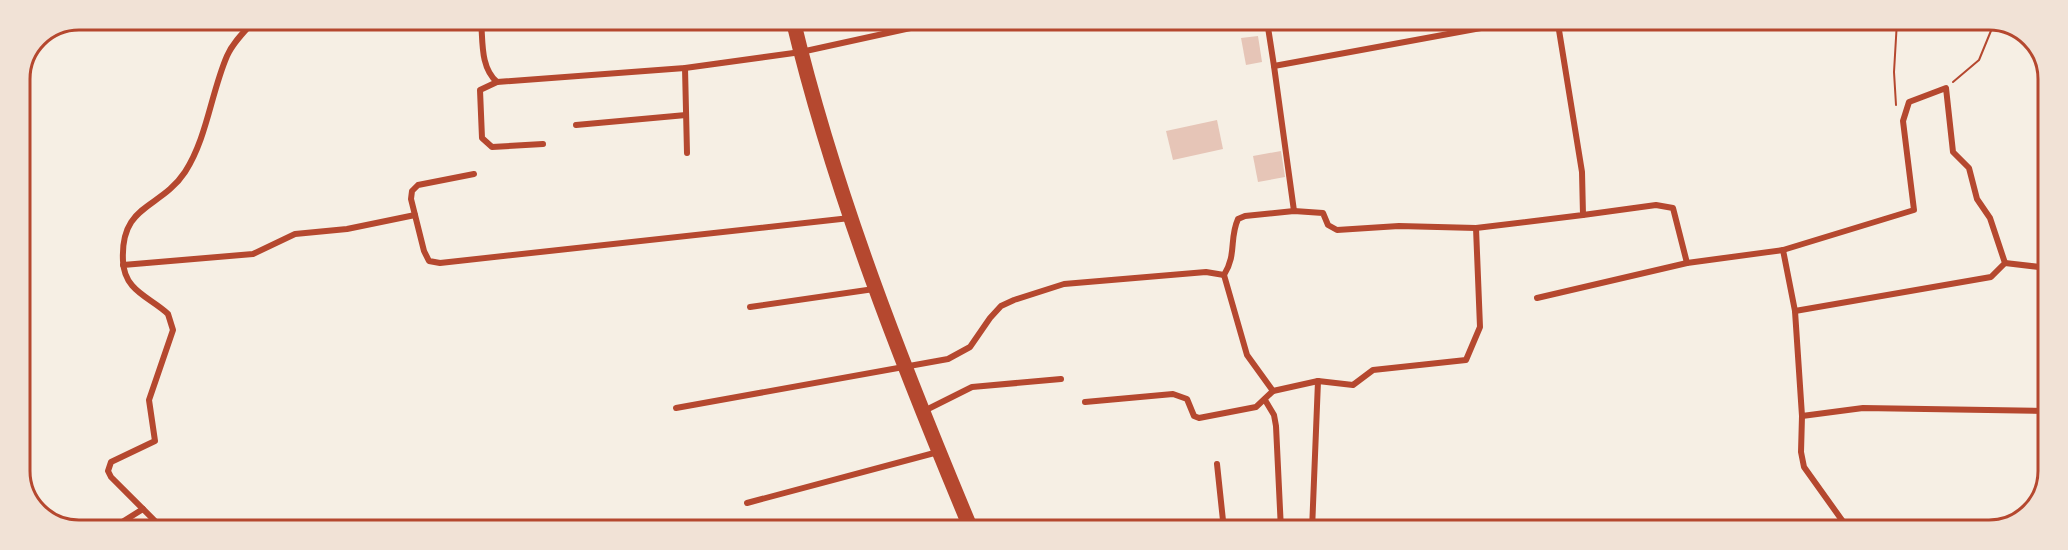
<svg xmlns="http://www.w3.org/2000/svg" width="2068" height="550" font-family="'Source Sans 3',sans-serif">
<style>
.building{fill:#e6c5b7}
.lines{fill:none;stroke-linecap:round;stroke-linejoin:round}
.path{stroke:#b5482f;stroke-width:2}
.minor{stroke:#b5482f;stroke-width:6}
.trunk{stroke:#b5482f;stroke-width:15}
.rim{fill:none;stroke:#b5482f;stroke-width:3}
</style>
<rect width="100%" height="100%" fill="#f6efe4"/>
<g class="building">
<path d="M985 20H1006L1007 26 987 30Z"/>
<path d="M1258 36 1262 62 1246 65 1241 38Z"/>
<path d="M1217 120 1223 149 1173 160 1166 131Z"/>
<path d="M1281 151 1285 177 1258 182 1253 156Z"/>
</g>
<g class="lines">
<g class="path">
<path d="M1995 22 2034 41"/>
<path d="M1953 82 1979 60 1995 21"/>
<path d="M1896 105 1894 72 1897 21"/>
</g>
<g class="minor">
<path d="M481 20C483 41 480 67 497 82L685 68 801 52 915 27"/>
<path d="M1267 21 1274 66"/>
<path d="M685 68 687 153"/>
<path d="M20 79 24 94 20 106"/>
<path d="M497 82 480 90 482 138 492 147 543 144"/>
<path d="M576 125 686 115"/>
<path d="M474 174 418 185 412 191 411 199 424 251 429 261 440 263 850 218"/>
<path d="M1294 211 1274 66 1519 21"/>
<path d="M1583 215 1656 205 1673 208 1687 263 1783 250 1914 210 1903 121 1909 102 1946 88 1953 152 1969 168 1977 199 1990 218 2005 263 1991 277 1795 311"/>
<path d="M1783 250 1795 311 1802 416 1801 452 1804 467 1849 530"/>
<path d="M2005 263 2048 268"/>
<path d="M123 265 253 254 295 234 347 229 415 215"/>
<path d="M1224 275 1247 355 1273 391 1318 381 1353 385 1373 370 1466 360 1480 327 1476 228"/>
<path d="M1537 298 1687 263"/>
<path d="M750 307 874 289"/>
<path d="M1265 400 1274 415 1276 426 1281 530"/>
<path d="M1085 402 1173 394 1187 399 1194 416 1199 418 1256 407 1273 391"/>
<path d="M676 408 948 359 970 347 990 318 1001 306 1014 300 1064 284 1206 272 1224 275C1237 254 1229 239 1238 219L1245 216 1294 211 1323 213 1328 225 1337 230 1399 226 1476 228 1583 215 1582 172 1558 24 1538 21"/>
<path d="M924 411 972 387 1061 379"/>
<path d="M1802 416 1863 408 2047 411"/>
<path d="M1217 464 1224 530"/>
<path d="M747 503 938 452"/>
<path d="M111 529 143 509"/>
<path d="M163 529 111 477 108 471 111 462 155 441 149 400 173 330 168 314C150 297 124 291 123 261 120 203 160 210 185 172 207 138 211 93 227 56 233 42 245 31 255 20"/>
<path d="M1312 530 1318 381"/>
</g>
<path class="trunk" d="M793 20C835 195 902 364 971 529"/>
</g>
<path d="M0 0H2068V550H0ZM79 30H1989A49 49 0 0 1 2038 79V471A49 49 0 0 1 1989 520H79A49 49 0 0 1 30 471V79A49 49 0 0 1 79 30Z" fill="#f1e2d6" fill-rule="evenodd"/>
<path class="rim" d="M79 30H1989A49 49 0 0 1 2038 79V471A49 49 0 0 1 1989 520H79A49 49 0 0 1 30 471V79A49 49 0 0 1 79 30Z"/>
</svg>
